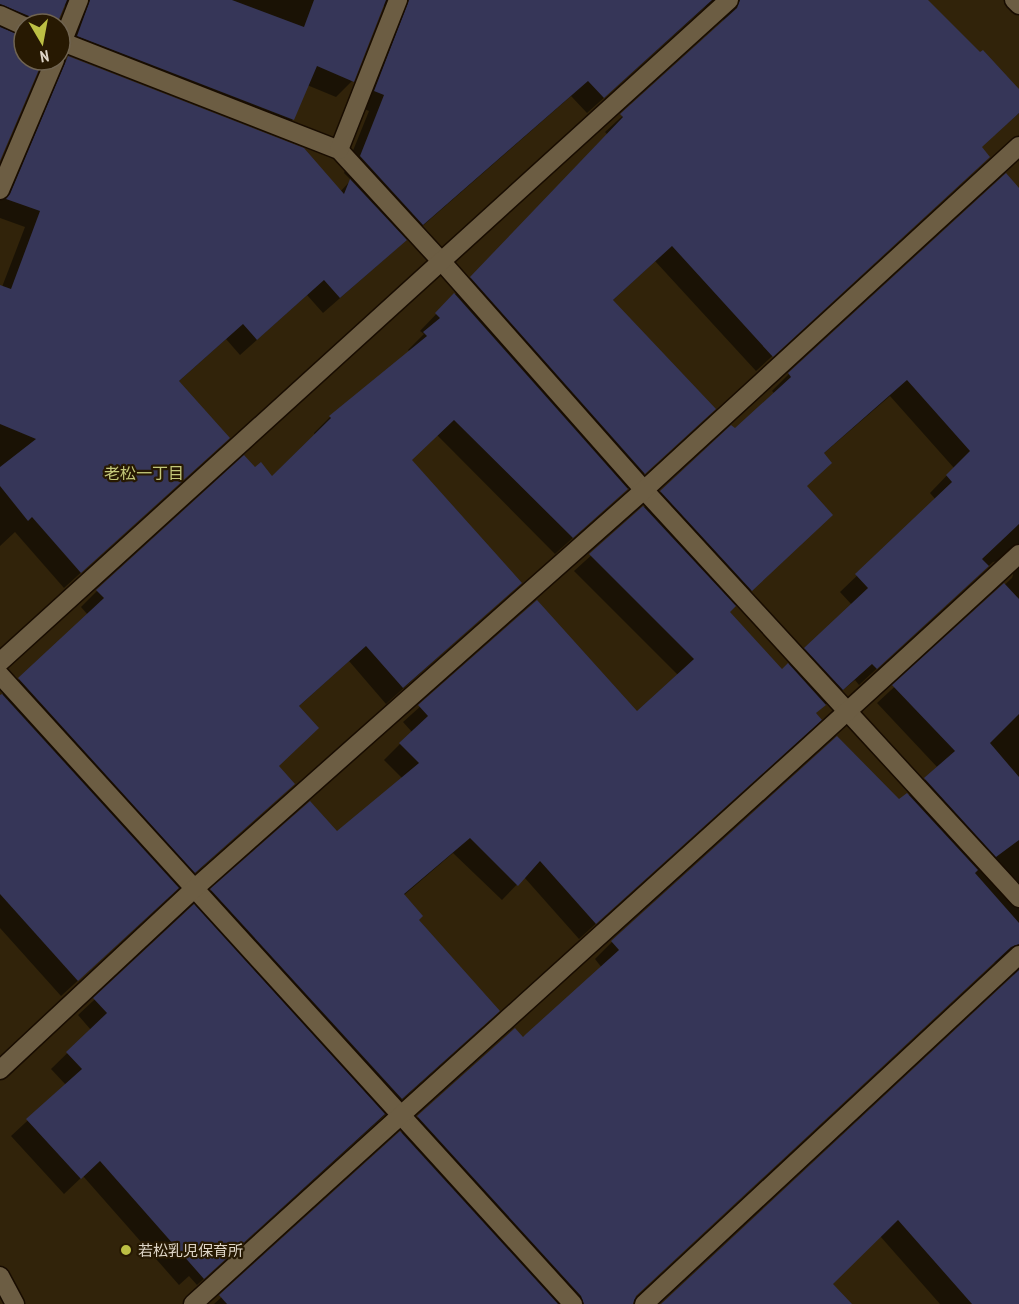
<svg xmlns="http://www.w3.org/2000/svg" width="1019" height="1304" font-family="'PT Sans Narrow','Noto Sans JP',sans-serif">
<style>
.shadow{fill:#0007;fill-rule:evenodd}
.building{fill:#363658}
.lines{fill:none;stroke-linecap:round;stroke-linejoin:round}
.minor-casing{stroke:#180c00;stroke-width:21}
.minor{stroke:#6c5d43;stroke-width:18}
.poi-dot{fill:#bcbf44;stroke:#271902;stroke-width:2}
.labels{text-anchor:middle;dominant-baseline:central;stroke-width:4.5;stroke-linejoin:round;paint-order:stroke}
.poi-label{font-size:15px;fill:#ded5c7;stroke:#271902;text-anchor:start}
.neighbourhood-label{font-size:16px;fill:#c3c779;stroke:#271902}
</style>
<rect width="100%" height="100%" fill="#31230a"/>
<g class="shadow">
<path d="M0 0H926L1019 91V113L980 148 972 173 756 371 655 261 612 301 698 425 555 554 437 435 410 461 520 583 386 704 349 661 298 707 278 766 293 784 61 996 0 928V697L88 615 81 607 97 591 255 469 272 478 315 435 314 433 330 417 410 352 408 350 424 334 420 331 608 135 605 132 722 24 725 15 721 8 710 4 704 8 587 113 571 96 323 313 307 295 240 355 226 339 178 382 211 454 64 588 15 532 0 546V286L2 287 25 227 0 218V199L52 74 68 58 340 192 351 180 344 173 369 111 359 107 391 10 382 5 352 81 336 97 307 85 293 119 277 136 62 52 67 6 63 5 56 24H24V60H41L0 157Z"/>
<path d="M1019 190V1304H940L880 1236 831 1284 850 1304H663L1014 976 1011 965 1004 960 993 963 634 1297 632 1304H214L514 1030 523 1039 602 968 595 959 612 942 837 738 899 802 908 796 938 768 877 703 1012 578 1013 575 1011 564 1004 560 993 562 859 685 855 680 814 714 804 735 579 939 524 877 502 900 453 853 403 896 482 1027 197 1285 189 1276 179 1285 83 1176 64 1194 11 1136 66 1085 51 1069 91 1030 78 1015 212 890 337 833 403 779 384 760 412 732 403 722 537 602 637 713 678 675 574 571 661 492 734 430 775 394 772 391 789 374ZM890 396 954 468 930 493 936 500 840 592 852 605 782 671 728 612 814 532 805 487 823 454Z"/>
</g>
<g class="building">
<path d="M0 0H67L57 24H35L29 16 0 4Z"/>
<path d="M90 0H232L304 27 314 0H386L354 82 317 66 294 120 77 36Z"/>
<path d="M409 0H712L604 98 588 81 423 225 360 156 384 95 374 91Z"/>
<path d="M740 0H928L980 52 983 50 1019 89V113L982 147 990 157 773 357 672 246 613 300 716 409 645 474 470 277 623 117 620 114 737 8Z"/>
<path d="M0 27 24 37V60H43L0 161Z"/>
<path d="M68 56 304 148 344 194 350 179 407 240 340 298 324 280 257 340 243 324 179 381 230 438 81 573 32 517 28 521 0 486V467L36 439 0 424V285L11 289 40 211 6 199 10 194Z"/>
<path d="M1006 173 1019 188V524L982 559 989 566 877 669 872 664 843 690 804 648 868 588 855 574 952 482 946 475 970 451 907 380 824 453 832 463 807 486 833 515 752 591 660 491 731 425 735 428 791 377 788 373Z"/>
<path d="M454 293 628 489 573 538 454 420 412 460 522 583 403 688 366 646 299 706 319 728 279 766 295 784 195 873 18 678 104 598 96 590 244 455 255 467 261 462 272 476 331 418 329 416 427 336 423 332 440 318 435 313Z"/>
<path d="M643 506 736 606 730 612 782 669 788 663 826 705 816 713 822 720 596 924 540 861 518 886 470 838 404 894 423 916 419 920 500 1011 402 1099 210 889 310 801 337 831 419 763 399 743 428 716 418 705 537 600 637 711 694 659 589 554Z"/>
<path d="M1004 583 1019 599V714L990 743 1019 777V840L996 857 924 778 955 751 892 685Z"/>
<path d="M2 694 179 888 78 981 0 894V695Z"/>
<path d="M837 736 899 799 907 793 978 870 975 873 1019 923V944L1011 947 636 1296 633 1304H584L581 1296 417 1116 515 1028 523 1037 526 1034 619 950 611 941Z"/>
<path d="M194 904 385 1114 204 1279 100 1161 81 1179 26 1119 82 1069 66 1052 107 1013 93 998Z"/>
<path d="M1019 970V1304H972L898 1220 833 1284 852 1304H661Z"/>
<path d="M400 1131 558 1304H227L219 1295Z"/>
</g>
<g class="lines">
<defs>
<g id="minor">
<path d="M1014 0 1019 5"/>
<path d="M0 15 24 26"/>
<path d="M60 41 339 150 442 262 644 490 1019 898"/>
<path d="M60 48 79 0"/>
<path d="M339 150 398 0"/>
<path d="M0 190 55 60"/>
<path d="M0 662 729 0"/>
<path d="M0 675 573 1304"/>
<path d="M0 1070 195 888 644 490 1019 146"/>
<path d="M0 1276 15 1304"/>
<path d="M193 1304C468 1053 746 806 1019 554"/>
<path d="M644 1304 1019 955"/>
</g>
</defs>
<use href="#minor" class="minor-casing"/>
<use href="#minor" class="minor"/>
</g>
<circle class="poi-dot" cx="126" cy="1250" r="6"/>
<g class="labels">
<g class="poi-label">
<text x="138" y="1250">若松乳児保育所</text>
</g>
<g class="neighbourhood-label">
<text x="144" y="473">老松一丁目</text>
</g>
</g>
<g transform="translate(42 42) rotate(170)"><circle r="28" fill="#271902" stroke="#706451" stroke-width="1.5"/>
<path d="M0-4.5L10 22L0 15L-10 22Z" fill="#bcbf44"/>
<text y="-9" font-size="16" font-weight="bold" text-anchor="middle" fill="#ded5c7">N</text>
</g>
</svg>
